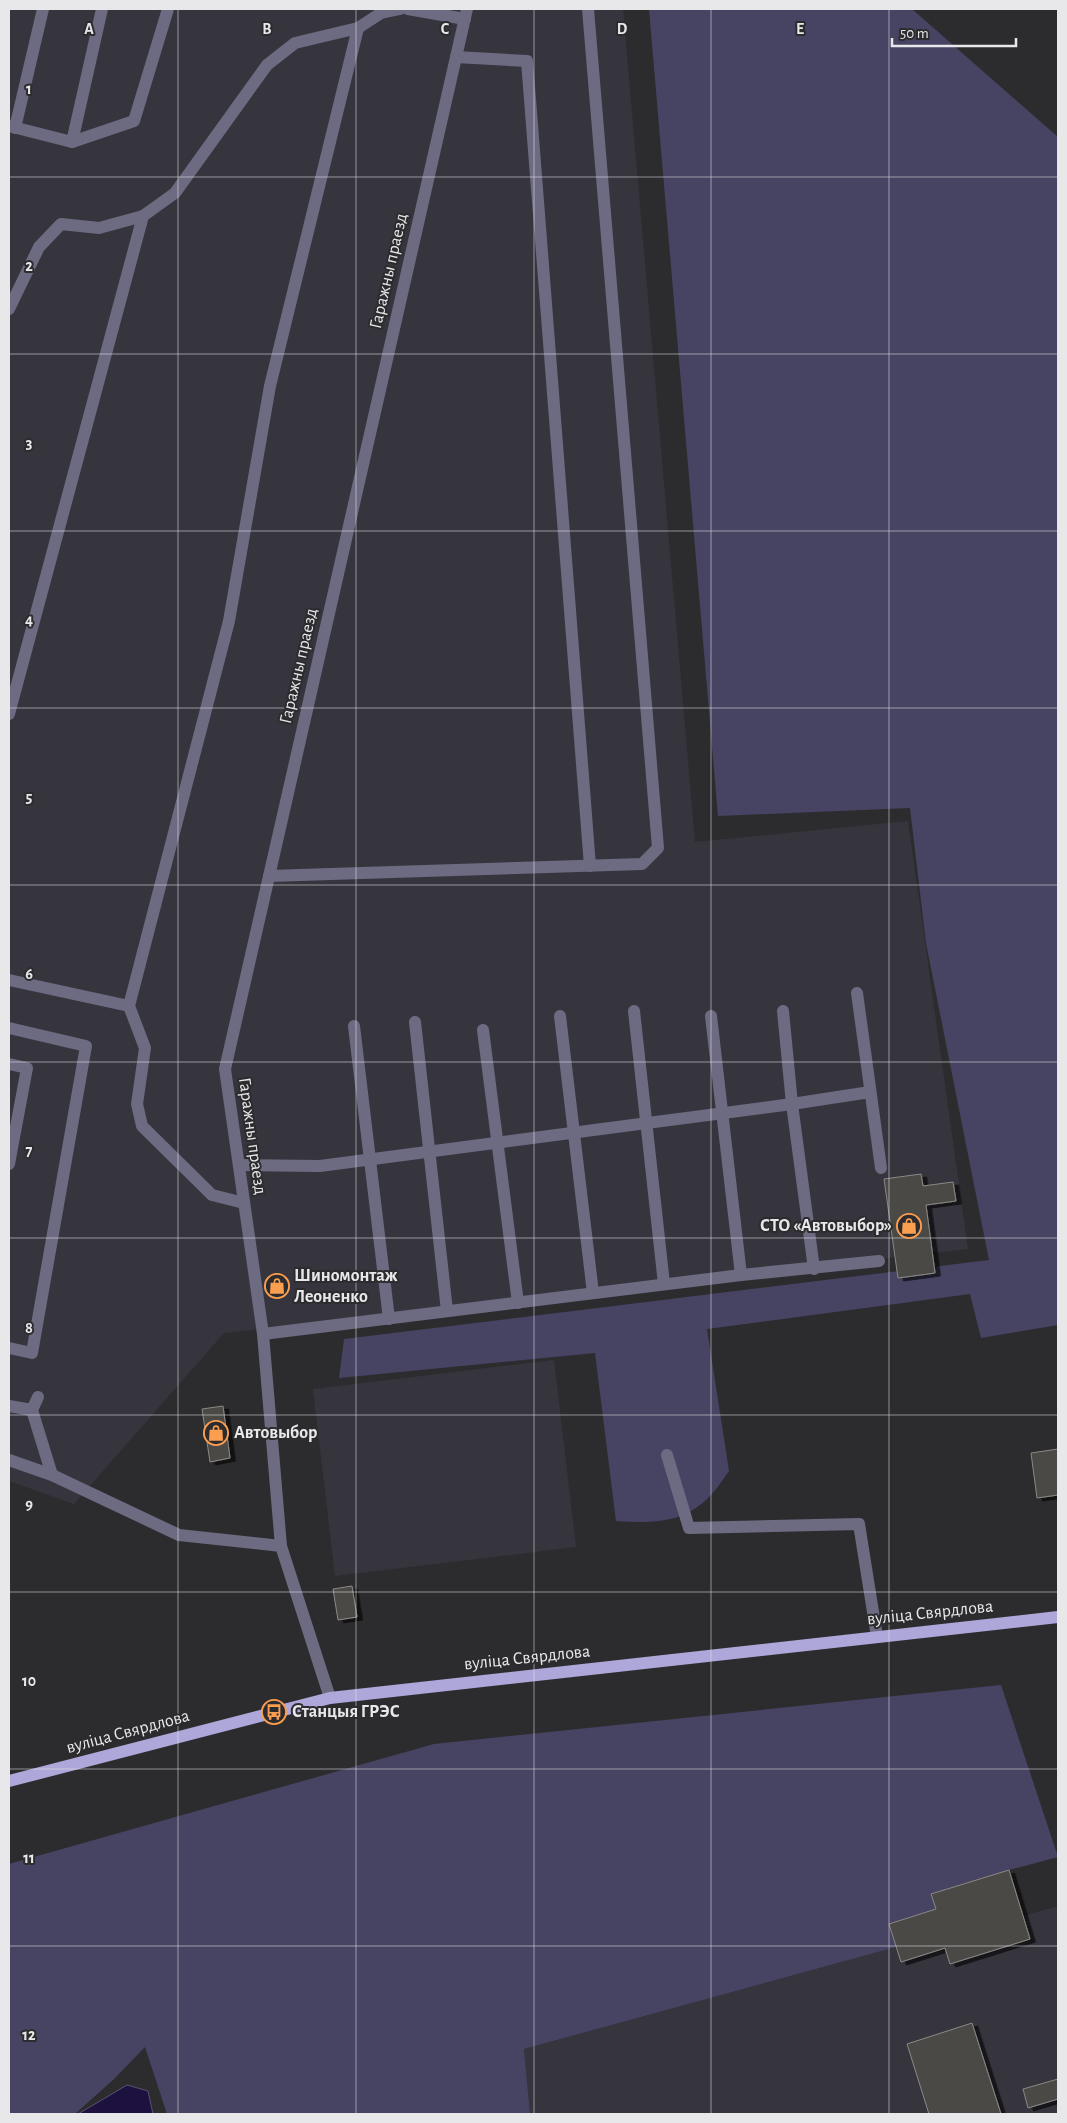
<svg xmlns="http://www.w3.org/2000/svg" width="1067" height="2123" font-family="'Alegreya Sans',sans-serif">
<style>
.built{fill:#36353e}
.green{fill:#474463}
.water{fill:#1d123f;stroke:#5a5272}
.building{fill:#4b4845;stroke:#8c8986;filter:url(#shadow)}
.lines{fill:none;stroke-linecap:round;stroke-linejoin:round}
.minor{stroke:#6d6b82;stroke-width:12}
.major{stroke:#ada8d9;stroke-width:12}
.grid{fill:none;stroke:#e8e8ea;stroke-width:1;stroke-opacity:0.55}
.labels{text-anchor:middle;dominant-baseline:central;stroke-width:4;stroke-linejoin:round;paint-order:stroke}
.street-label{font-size:18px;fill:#e8e8ea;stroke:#2c2c2f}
.poi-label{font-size:18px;font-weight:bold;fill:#e8e8ea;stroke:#2c2c2f;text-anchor:start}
.grid-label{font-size:16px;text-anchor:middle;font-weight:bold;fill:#e8e8ea;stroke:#2c2c2f;stroke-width:4;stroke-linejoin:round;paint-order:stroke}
</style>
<defs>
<filter id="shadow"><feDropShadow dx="5.5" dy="3" stdDeviation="0" flood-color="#0009"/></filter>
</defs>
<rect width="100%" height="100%" fill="#2c2c2f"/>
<g class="built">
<path d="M9 9H623L695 842 908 821 968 1249 224 1333 74 1504 9 1481Z"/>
<path d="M554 1360 576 1547 335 1576 313 1389Z"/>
<path d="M1058 1906V2114H530L524 2049 896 1947 901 1962 945 1948 950 1964 1030 1939 1023 1916Z"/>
</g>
<g class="green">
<path d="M649 9H912L1058 137V1325L981 1338 970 1294 707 1329 729 1471C722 1481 714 1493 705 1501 679 1524 649 1523 616 1521L595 1353 339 1378 344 1339 989 1260 926 943 910 808 718 816Z"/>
<path d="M1001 1685 1058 1857 1009 1870 932 1894 936 1909 889 1924 896 1947 524 2049 530 2114H167L145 2047 114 2079 75 2114H9V1864L434 1744Z"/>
</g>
<path class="water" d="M127 2085 148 2091 153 2114H78Z"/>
<g class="building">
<path d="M921 1174 923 1186 953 1182 956 1201 926 1205 935 1273 898 1278 884 1179Z"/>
<path d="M223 1406 230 1458 210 1462 202 1409Z"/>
<path d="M1058 1449V1495L1037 1498 1031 1453Z"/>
<path d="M352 1586 357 1617 338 1620 333 1589Z"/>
<path d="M1009 1870 1030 1939 950 1964 945 1948 901 1962 889 1924 936 1909 931 1894Z"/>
<path d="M972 2023 1001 2114H929L907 2044Z"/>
<path d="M1058 2079V2099L1028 2108 1023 2089Z"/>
</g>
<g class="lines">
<g class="minor">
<path d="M408 9 465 19"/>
<path d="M456 57 527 61 590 866"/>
<path d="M9 126 72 142 102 9"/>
<path d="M15 128 43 9"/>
<path d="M72 142 134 121 168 9"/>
<path d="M9 309 39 247 61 224 99 228 143 216"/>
<path d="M9 714 143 216 175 193 267 65 295 43 358 28 381 13 400 9"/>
<path d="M269 876 642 864 658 848 588 9"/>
<path d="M9 980 129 1006"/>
<path d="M857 993 881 1168"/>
<path d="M634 1011 664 1284"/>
<path d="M783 1011 792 1104 814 1269"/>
<path d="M560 1016 593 1293"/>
<path d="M711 1016 741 1275"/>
<path d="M415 1022 447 1311"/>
<path d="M354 1026 389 1319"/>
<path d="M9 1028 86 1046 32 1353 9 1348"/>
<path d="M483 1030 518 1303"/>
<path d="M9 1064 27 1068 9 1164"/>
<path d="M239 1165 320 1166 792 1104 870 1092"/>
<path d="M244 1203 212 1195 142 1126 137 1104 145 1048 129 1006 229 621 270 386 358 28"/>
<path d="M263 1334 741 1275 879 1261"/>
<path d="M38 1397 32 1410 52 1475"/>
<path d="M9 1406 32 1410"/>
<path d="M667 1455 689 1528 859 1524 877 1637"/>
<path d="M9 1460 52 1475 179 1535 281 1546"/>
<path d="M330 1698 281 1546 263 1334 225 1069 467 9"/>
</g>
<path class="major" d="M9 1781 330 1698 1058 1617"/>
</g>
<path class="grid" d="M178 9V2114M356 9V2114M534 9V2114M711 9V2114M889 9V2114M9 177H1058M9 354H1058M9 531H1058M9 708H1058M9 885H1058M9 1062H1058M9 1238H1058M9 1415H1058M9 1592H1058M9 1769H1058M9 1946H1058"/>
<defs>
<symbol id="shop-ring" viewBox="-11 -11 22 22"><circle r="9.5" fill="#2c2c2f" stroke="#fb9e50" stroke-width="1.5"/><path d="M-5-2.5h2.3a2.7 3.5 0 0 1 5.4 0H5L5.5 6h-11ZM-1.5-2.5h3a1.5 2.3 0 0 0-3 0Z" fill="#fb9e50"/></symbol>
<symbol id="bus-ring" viewBox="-11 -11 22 22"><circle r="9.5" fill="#2c2c2f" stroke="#fb9e50" stroke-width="1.5"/><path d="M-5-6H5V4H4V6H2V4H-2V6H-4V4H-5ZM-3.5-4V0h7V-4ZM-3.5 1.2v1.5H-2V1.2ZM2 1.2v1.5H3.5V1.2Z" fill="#fb9e50"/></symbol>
</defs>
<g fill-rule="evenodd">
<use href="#shop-ring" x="895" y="1212" width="28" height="28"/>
<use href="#shop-ring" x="263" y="1272" width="28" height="28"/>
<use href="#shop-ring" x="202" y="1419" width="28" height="28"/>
<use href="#bus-ring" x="260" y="1698" width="28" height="28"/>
</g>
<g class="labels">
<g class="street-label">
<text transform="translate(389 271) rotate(-77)">Гаражны праезд</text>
<text transform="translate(299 666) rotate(-77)">Гаражны праезд</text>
<text transform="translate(252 1136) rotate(82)">Гаражны праезд</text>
<text transform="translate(930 1613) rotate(-6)">вуліца Свярдлова</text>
<text transform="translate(527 1658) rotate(-6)">вуліца Свярдлова</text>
<text transform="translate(128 1732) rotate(-15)">вуліца Свярдлова</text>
</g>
<g class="poi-label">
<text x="892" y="1226" text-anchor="end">СТО «Автовыбор»</text>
<text x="294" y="1276">Шиномонтаж<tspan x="294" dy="21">Леоненко</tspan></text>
<text x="234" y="1433">Автовыбор</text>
<text x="292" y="1712">Станцыя ГРЭС</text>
</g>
</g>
<g class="grid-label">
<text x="89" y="34">A</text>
<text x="267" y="34">B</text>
<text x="445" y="34">C</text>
<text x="622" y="34">D</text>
<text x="800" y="34">E</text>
<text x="29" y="94">1</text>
<text x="29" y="271">2</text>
<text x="29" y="448">3</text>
<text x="29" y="625">4</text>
<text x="29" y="802">5</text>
<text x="29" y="979">6</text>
<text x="29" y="1156">7</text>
<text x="29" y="1333">8</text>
<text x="29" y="1509">9</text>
<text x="29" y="1686">10</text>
<text x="29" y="1863">11</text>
<text x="29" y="2040">12</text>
</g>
<rect width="1067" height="2123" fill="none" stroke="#e8e8ea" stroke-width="20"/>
<path d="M892 38v8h124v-8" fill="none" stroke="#e8e8ea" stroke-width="2.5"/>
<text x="900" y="38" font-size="15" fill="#e8e8ea" stroke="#2c2c2f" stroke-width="4" paint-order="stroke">50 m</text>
</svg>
